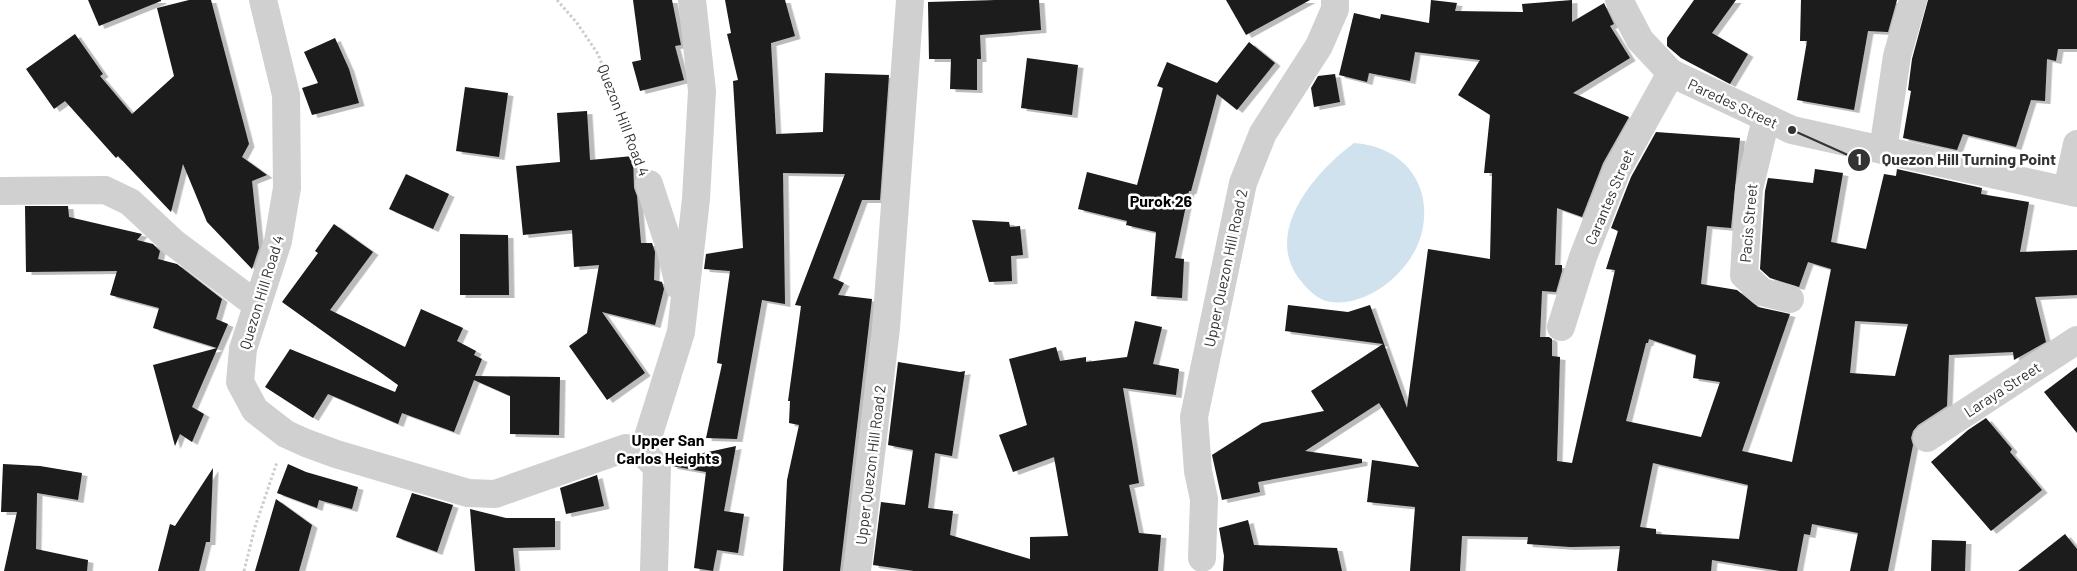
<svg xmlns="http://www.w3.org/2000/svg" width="2077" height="571" font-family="Barlow,sans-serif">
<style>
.water{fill:#cfe2ee}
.building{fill:#1a1a1a;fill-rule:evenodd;filter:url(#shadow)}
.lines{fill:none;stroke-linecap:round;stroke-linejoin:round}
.path{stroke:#cdcdcd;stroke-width:3;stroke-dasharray:2.5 2.5;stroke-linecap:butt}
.street{stroke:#d0d0d0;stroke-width:28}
.labels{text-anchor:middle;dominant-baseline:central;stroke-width:5;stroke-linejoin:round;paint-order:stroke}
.street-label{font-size:15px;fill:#333;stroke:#fff}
.neighbourhood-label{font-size:16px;font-weight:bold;fill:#000;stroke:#fff}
.leader{fill:none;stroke:#333;stroke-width:2}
.callout-dot{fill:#333;stroke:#fff;stroke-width:2}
.mark-label{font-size:15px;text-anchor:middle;font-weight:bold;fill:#fff}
.callout-label{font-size:16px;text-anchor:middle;font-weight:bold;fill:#333;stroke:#fff;stroke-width:5;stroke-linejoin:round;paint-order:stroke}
</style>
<defs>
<filter id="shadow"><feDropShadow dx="5.5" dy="3" stdDeviation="0" flood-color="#0004"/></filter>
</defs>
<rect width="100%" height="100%" fill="#fff"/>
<path class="water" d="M1354 143C1400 146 1431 180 1423 227 1417 266 1372 307 1331 302 1319 301 1308 290 1301 281 1261 233 1316 171 1354 143Z"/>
<g class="building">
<path d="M88 0H161V1L99 26Z"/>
<path d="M189 0H211L249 144 242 157 267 175 252 181 259 248 252 269 207 222 183 164 171 212 118 156 116 158 65 101 54 109 26 69 75 34 103 74 100 76 132 114 174 76 157 8Z"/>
<path d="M633 0H672L681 45 675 46 684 80 640 91 632 62 641 60Z"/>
<path d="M725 0H785L795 36 771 43 776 134 823 132 825 73 889 75 880 200H862L833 278 844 283 838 295 872 299 840 571H783L787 480 799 425 789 423 790 401H788L801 306 795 305 845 174 783 173 785 304 762 300 737 439 706 438 722 364 717 363 730 271 704 269 706 254 743 248 733 81 738 80 727 34 731 33Z"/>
<path d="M996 0H1039L1041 30 980 35 981 59H977V90L950 89 951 59H929L928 2Z"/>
<path d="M1226 0H1310L1246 35Z"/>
<path d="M1431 0 1457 3 1455 11 1523 12 1522 4 1572 0V22L1604 3 1614 24 1610 26 1630 58 1573 93 1629 117 1603 163 1582 217 1557 208 1555 265H1562V271L1556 292 1542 291 1540 337H1549L1552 339V356L1560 357 1557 461 1572 463 1615 270 1606 269 1618 231 1611 228 1631 177 1656 132 1740 138 1731 228 1707 226 1701 284 1737 290 1758 307 1790 314 1742 451 1792 462 1831 269 1808 262 1799 287 1770 278 1760 269 1765 191 1768 178 1813 183 1815 169 1843 173 1831 242 1866 249 1884 174 1896 176 1897 169 1982 188 1981 194 2029 202 2020 252 2077 250V295L2035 297 2046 342 2014 360 2013 352 1949 355 1947 406 1918 425 1913 431 1911 438 1913 445 1888 571H1850L1858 533 1812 524 1810 535 1804 534 1797 571H1780L1712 560 1711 571H1617L1620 546 1570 547 1527 544 1528 537 1462 536 1460 571H1410L1415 507 1367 502 1372 460 1419 467 1379 403 1305 451 1362 459V463L1258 482 1260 492 1222 500 1212 455 1262 423 1324 411 1311 391 1383 344 1285 331 1288 305 1348 312 1370 305 1407 408 1428 249 1490 259 1492 173H1484L1490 115 1458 95 1480 60 1415 52 1410 81 1369 73 1367 82 1339 75 1354 13 1380 19 1381 14 1429 23ZM1855 321 1908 324 1895 376 1850 373ZM1649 339 1696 355 1693 378 1720 382 1701 437 1626 421 1646 343H1648ZM1653 463 1748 485 1739 539 1656 534V529L1640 527Z"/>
<path d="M1694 0H1736L1712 33 1748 54 1730 84 1681 58 1667 46V38Z"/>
<path d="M1801 0H1897L1888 32 1868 31 1854 110 1797 100 1807 41H1800Z"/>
<path d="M1928 0H2077V49H2058L2056 61 2047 59 2045 101 2031 100 2016 147 1963 134 1957 150 1903 138 1911 91 1908 90 1912 59Z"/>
<path d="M335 38 349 69 359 103 312 115 302 88 318 83 304 52Z"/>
<path d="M1249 42 1275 63 1237 110 1217 94 1191 191H1189L1175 258 1184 259 1182 298 1151 296 1156 232 1126 225 1127 221 1078 209 1087 172 1137 185 1163 88 1157 86 1167 62 1217 83Z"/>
<path d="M1027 58 1078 65 1072 115 1021 108Z"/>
<path d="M1335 74 1340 102 1314 107 1311 88 1318 76Z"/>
<path d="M465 87 508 93 499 157 456 151Z"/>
<path d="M587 111 590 160 633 156 634 188 637 196 641 243H652L655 252 654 280 662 282 664 289 655 325 602 312 645 373 607 400 569 346 587 333 599 265 574 267 572 230 523 235 516 166 560 162 557 113Z"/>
<path d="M406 174 449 194 433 229 389 209Z"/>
<path d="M25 206H68L69 217 142 234 137 240 153 244 160 251 158 259 177 264 222 299 216 319 228 324 192 407 204 414 192 442 180 434 175 446 153 365 217 348 153 328 159 308 110 295 117 271 26 272Z"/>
<path d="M972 220 1009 222 1010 227 1020 226 1023 255 1011 256 1012 281 989 282Z"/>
<path d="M334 224 373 252 330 310 405 347 421 309 463 328 457 341 476 351 474 355 482 359 475 376 560 377 559 435 510 434V396L474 380 454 432 402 413 398 424 328 394 313 418 265 387 290 349 395 392 398 385 282 302 318 253 315 251Z"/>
<path d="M460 234 508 235 509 295H460Z"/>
<path d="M1135 321 1162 327 1153 364 1179 369 1176 395 1123 388 1139 483 1129 485 1139 533 1161 535 1158 571H914L873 565 881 502 905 505 913 450 888 445 898 362 960 372 965 371 952 456 935 453 928 508 953 511 950 535 1030 559V537L1068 536 1054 457 1013 472 999 435 1027 425 1009 359 1056 347 1060 361 1086 357V362L1127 357Z"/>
<path d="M2077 367V433L2044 392Z"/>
<path d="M1986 418 2012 449 2010 452 2042 490 1991 531 1931 462 1968 430Z"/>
<path d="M736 446 724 511 744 514 738 553 717 550 713 571 694 568 706 472 672 466 671 460Z"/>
<path d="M3 464 40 466 82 473 78 500 37 493 36 549 88 560 87 571H4L17 512H1Z"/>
<path d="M288 464 306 472 358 487 352 509 319 500 317 508 277 493Z"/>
<path d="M213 468 210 542H206L199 571H158L170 524 175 526Z"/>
<path d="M597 475 604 506 566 514 560 488Z"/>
<path d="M412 493 453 505 437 552 396 537Z"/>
<path d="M276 499 312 525 299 571H255Z"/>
<path d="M470 509 506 518H555V547L513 548 515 571H475Z"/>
<path d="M1248 520 1254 545 1337 548 1342 571H1223L1224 556 1219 528Z"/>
<path d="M2065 534 2077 549V571H2018Z"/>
<path d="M1932 540 1966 541 1965 571H1931Z"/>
</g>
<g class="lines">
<g class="path">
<path d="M557 0 577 23 598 54 637 158"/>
<path d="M244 571 255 527 277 462"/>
</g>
<g class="street">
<path d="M263 0 286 95 287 188 278 241 243 349 240 382 255 410 286 434 306 443 336 454 468 493 495 494 626 448 643 453 657 467 654 571"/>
<path d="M1619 0 1640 40 1671 73 1792 130 2077 193"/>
<path d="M1766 119 1749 189 1744 275 1762 292 1790 299"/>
<path d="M1883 150 1897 56 1913 0"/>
<path d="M649 184 671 251 679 286"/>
<path d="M2067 190 2077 144"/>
<path d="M0 191 105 190 130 202 174 243 257 305"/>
<path d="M1561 327 1583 257 1617 170 1671 73"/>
<path d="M1927 438 2077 340"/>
<path d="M643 453 681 332 696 199 702 91 692 0"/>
<path d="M1202 558 1204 499 1198 471 1194 417 1243 183 1263 133 1319 46 1335 9V0"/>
<path d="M857 571 886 328 910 0"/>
</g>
</g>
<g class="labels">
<g class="street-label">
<text transform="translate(1733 103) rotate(25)">Paredes Street</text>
<text transform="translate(624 120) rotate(69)">Quezon Hill Road 4</text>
<text transform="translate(1609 197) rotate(-67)">Carantes Street</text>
<text transform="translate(1748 223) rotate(-85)">Pacis Street</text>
<text transform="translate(1225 268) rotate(-78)">Upper Quezon Hill Road 2</text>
<text transform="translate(261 292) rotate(-73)">Quezon Hill Road 4</text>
<text transform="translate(2002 389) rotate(-33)">Laraya Street</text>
<text transform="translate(870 465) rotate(-83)">Upper Quezon Hill Road 2</text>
</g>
<g class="neighbourhood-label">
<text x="1161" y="200">Purok 26</text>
<text x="668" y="439">Upper San<tspan x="668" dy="18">Carlos Heights</tspan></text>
</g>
</g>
<path class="leader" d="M1792 130L1859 160"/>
<g class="callout-dot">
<circle cx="1792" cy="130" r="5"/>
<circle cx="1859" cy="160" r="12"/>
</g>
<g class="mark-label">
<text x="1859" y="165">1</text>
</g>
<g class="callout-label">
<text x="1969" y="165">Quezon Hill Turning Point</text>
</g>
</svg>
